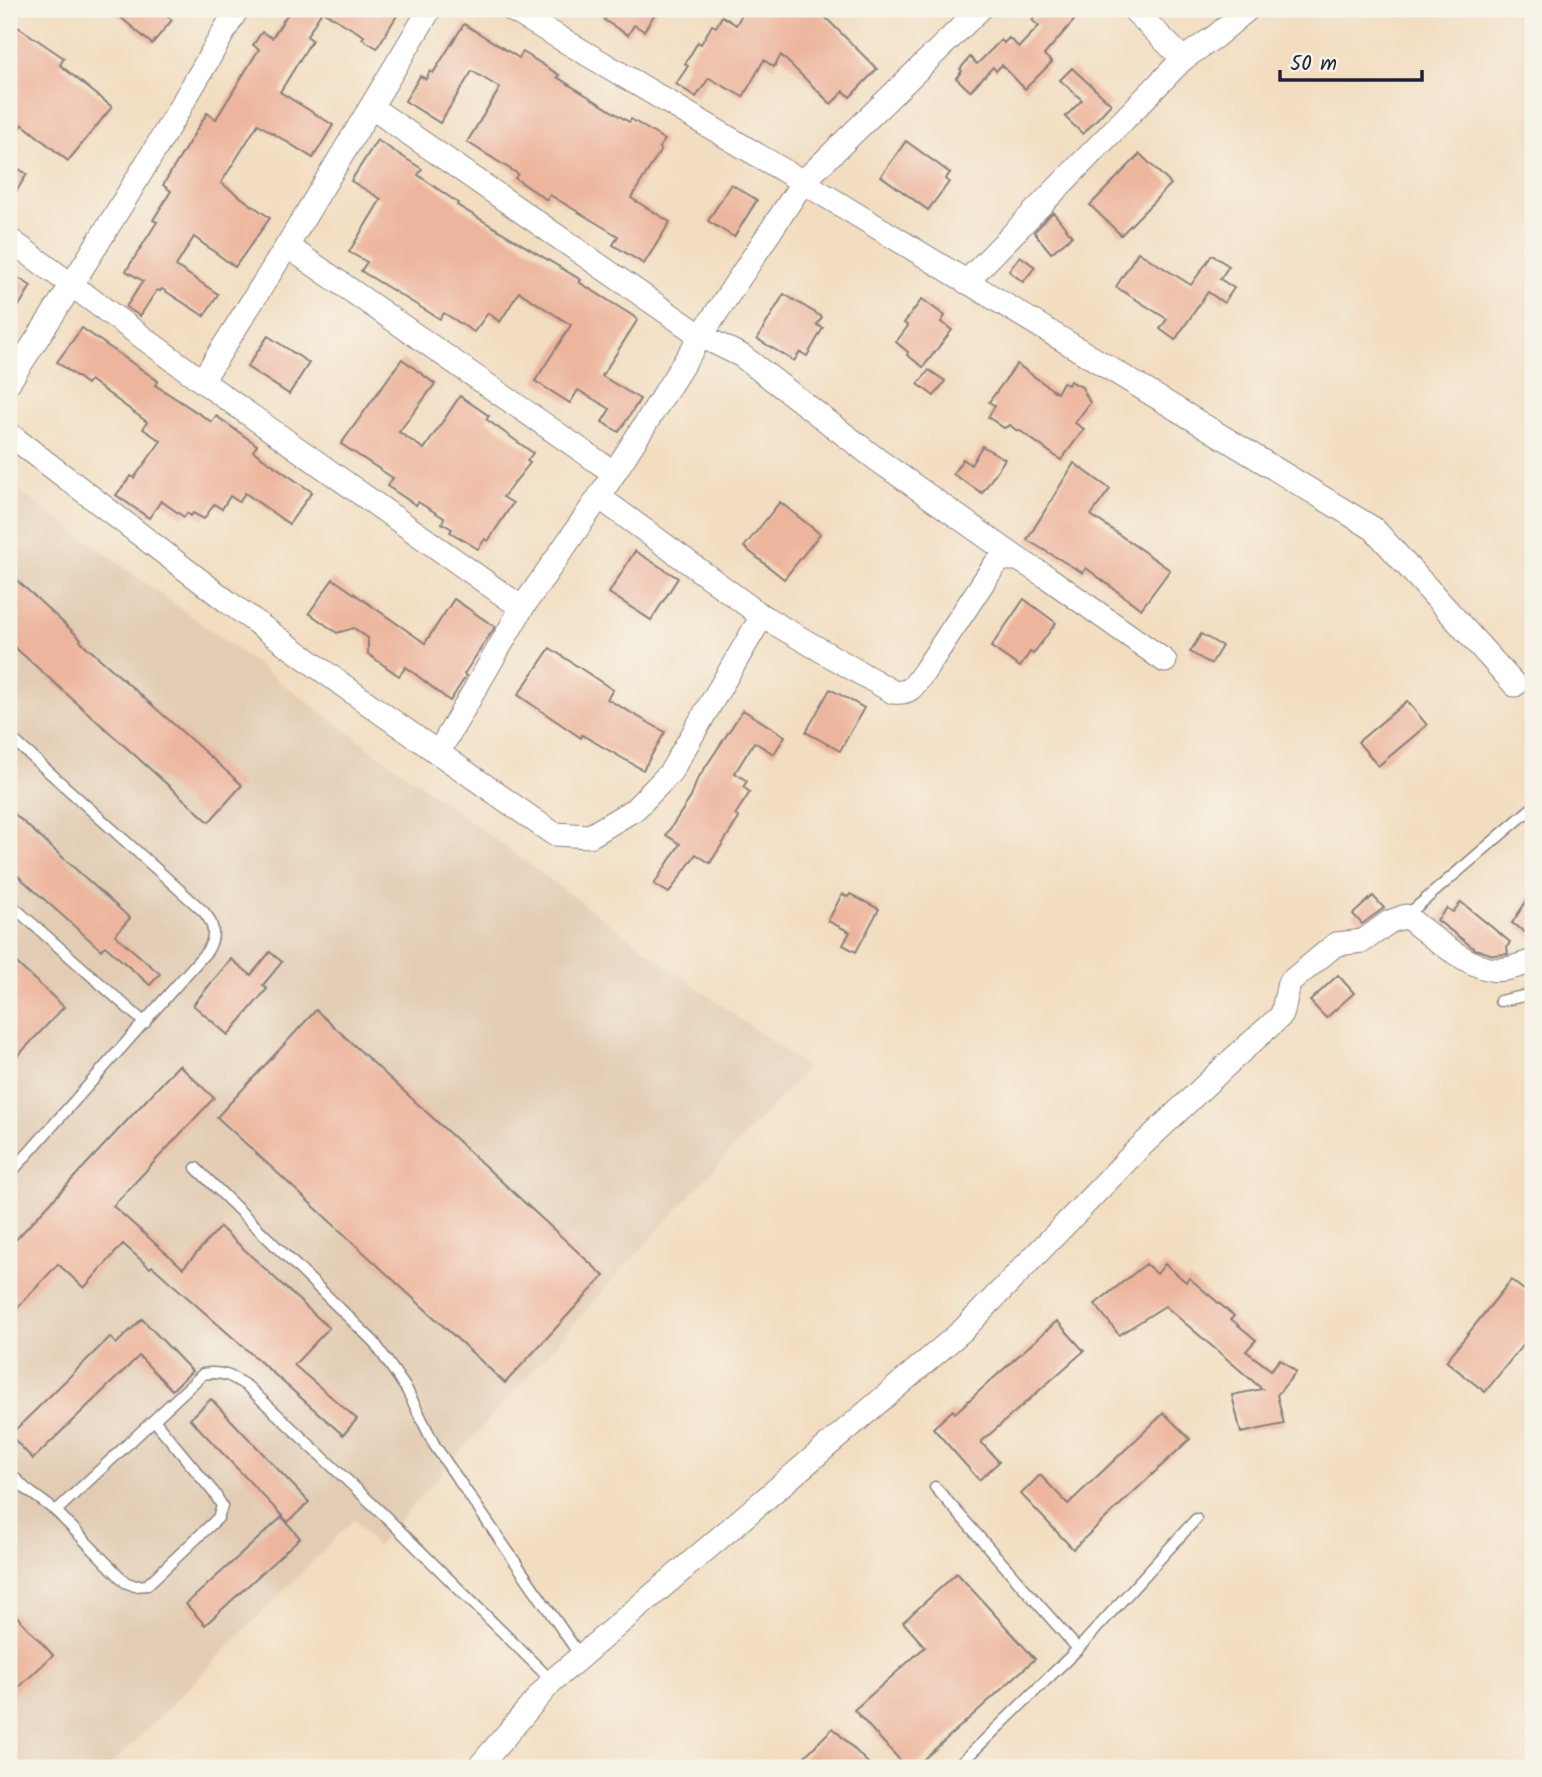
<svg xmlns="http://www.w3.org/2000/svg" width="1542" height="1777" font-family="Kalam,sans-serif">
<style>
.built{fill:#e2ccb3}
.building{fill:#edb59d}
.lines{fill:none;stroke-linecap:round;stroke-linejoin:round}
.lane-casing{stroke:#8a807e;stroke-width:13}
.street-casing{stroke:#8a807e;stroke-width:25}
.lane{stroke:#fff;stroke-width:10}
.street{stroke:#fff;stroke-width:23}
</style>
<rect width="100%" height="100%" fill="#f7f3e8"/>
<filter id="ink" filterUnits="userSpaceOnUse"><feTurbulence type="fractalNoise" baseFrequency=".0143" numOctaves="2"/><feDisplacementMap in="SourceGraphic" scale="14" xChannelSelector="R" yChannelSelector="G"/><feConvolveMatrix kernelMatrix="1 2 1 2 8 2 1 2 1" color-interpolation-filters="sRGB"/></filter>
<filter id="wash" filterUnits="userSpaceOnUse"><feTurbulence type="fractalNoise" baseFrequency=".00686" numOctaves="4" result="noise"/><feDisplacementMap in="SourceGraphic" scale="28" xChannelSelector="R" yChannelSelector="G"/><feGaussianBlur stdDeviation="1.57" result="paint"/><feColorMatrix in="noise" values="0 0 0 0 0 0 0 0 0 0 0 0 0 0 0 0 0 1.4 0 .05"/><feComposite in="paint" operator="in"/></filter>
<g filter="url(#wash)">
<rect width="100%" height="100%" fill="#f2ddc0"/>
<path class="built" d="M9 483 807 1068 627 1264 376 1547 354 1519 109 1768H9Z"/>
<g id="blocks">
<g class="building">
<path d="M111 9H159L172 20 152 44Z"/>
<path d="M291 9H401L377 48 362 39 364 36 322 11 307 36 312 40 280 92 333 125 313 158 258 124 221 183 270 218 235 267 194 237 176 266 218 294 204 316 162 289 160 291 157 290 140 316 126 307 143 281 126 271 157 222 153 220 171 191 163 185 207 113 216 119 259 49 253 45 262 32 272 38Z"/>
<path d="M607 9H658L644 31 634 25 628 35 604 20 610 11Z"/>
<path d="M745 9H817L877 69 850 97 844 91 831 104 781 55 774 67 764 60 743 97 709 78 696 97 676 84 688 66 685 64 698 42 701 44 712 25 716 27 722 16 736 25Z"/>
<path d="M1041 9H1084L1044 55 1052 62 1025 89 1002 65 996 71 993 67 970 91 956 78 962 71 960 69 970 57 977 64 1001 40 1004 43 1009 38 1019 47 1039 26 1032 20Z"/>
<path d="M464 24 519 58 523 52 559 75 557 77 629 122 631 119 665 140 659 148 661 150 631 198 670 222 644 264 613 245 618 236 550 195 547 200 515 178 518 174 467 142 500 88 472 71 440 123 405 101 420 76 426 79 430 71 433 73Z"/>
<path d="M18 27 64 58 60 65 112 107 68 161 22 124 9 146V38Z"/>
<path d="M1072 68 1111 104 1083 134 1065 117 1082 100 1060 80Z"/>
<path d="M377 140 422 169 418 175 458 203 457 205 581 280 579 282 638 319 602 376 640 399 619 432 602 422 610 409 578 390 570 403 535 381 571 325 519 292 500 322 488 313 474 332 444 313 440 319 361 271 367 262 349 252 381 199 351 181Z"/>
<path d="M906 141 950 173 945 179 949 182 928 210 881 176Z"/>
<path d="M1140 154 1171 184 1121 235 1090 205Z"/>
<path d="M9 163 27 174 9 203Z"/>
<path d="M731 184 757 200 734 237 708 221Z"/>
<path d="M1053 212 1072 236 1051 253 1034 232Z"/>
<path d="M1138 252 1191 285 1212 255 1229 266 1220 279 1234 288 1224 303 1208 292 1175 340 1160 329 1167 319 1116 287Z"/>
<path d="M1020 256 1035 267 1023 282 1009 271Z"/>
<path d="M9 272 31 286 9 322Z"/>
<path d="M784 294 822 317 817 325 823 328 807 356 800 352 794 361 757 339Z"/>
<path d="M922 299 945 316 941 322 952 330 923 367 907 355 908 352 896 342 908 326 904 323Z"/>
<path d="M82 328 158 381 155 385 212 422 216 416 257 445 253 451 312 492 289 524 245 493 239 502 230 496 222 509 214 504 204 519 193 513 191 516 187 513 184 517 161 501 149 518 116 495 131 476 134 478 161 441 143 429 147 422 90 380 87 384 57 362Z"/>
<path d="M268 336 309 363 289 394 247 367Z"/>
<path d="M402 359 435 384 399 432 424 449 460 396 489 416 486 419 533 453 527 461 530 463 503 497 513 503 488 541 485 539 478 549 450 532 452 529 442 523 444 518 418 502 416 505 387 486 393 478 341 444Z"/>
<path d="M1017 364 1057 393 1063 382 1068 385 1070 381 1082 387 1090 403 1075 423 1084 429 1061 460 1019 430 1018 432 1010 425 1004 428 988 417 995 406 989 402Z"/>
<path d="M929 370 945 381 934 396 918 384Z"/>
<path d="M982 446 1005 459 982 493 953 474 963 459 971 465Z"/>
<path d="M1074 463 1110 489 1091 515 1170 570 1141 609 1086 568 1083 573 1027 540Z"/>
<path d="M780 502 820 534 784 579 744 547Z"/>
<path d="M635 551 678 578 651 620 609 593Z"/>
<path d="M9 573 81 639 80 641 242 785 209 822 9 642Z"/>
<path d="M333 579 425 643 454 599 495 627 464 674 466 676 450 701 406 667 399 676 368 654V638L354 628 337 633 309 613Z"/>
<path d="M1024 599 1056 623 1033 654 1030 652 1020 667 991 647Z"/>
<path d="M1201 634 1222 646 1211 664 1190 652Z"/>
<path d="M550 648 613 690 607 699 665 732 643 770 582 735 581 738 518 695Z"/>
<path d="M830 689 864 708 840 751 806 732Z"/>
<path d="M1407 701 1427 725 1378 766 1358 742Z"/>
<path d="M743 710 785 736 774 754 754 742 735 773 747 781 743 787 750 792 735 815 739 818 710 863 696 854 669 893 654 884 680 844 666 835 691 797 697 780Z"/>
<path d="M9 809 130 918 115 935 160 974 150 985 105 946 101 950 9 868Z"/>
<path d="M1533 891V938L1512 923Z"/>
<path d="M842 894 848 897 850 894 879 909 856 952 843 945 850 932 828 921Z"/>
<path d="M1373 896 1384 908 1362 924 1353 914Z"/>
<path d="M1461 902 1510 942 1507 947 1508 954 1493 955 1475 949 1437 920 1447 908 1453 912Z"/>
<path d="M270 952 282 962 263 985 267 989 228 1035 193 1005 231 959 251 975Z"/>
<path d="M9 956 64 1007 9 1065Z"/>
<path d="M1338 975 1354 993 1326 1018 1310 1001Z"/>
<path d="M316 1010 604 1276 505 1383 217 1117Z"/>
<path d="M179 1065 214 1098 113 1206 183 1268 220 1227 329 1328 294 1365 357 1419 343 1435 152 1266 150 1268 123 1244 84 1288 58 1264 9 1317V1247Z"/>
<path d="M1146 1264 1157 1274 1165 1264 1186 1282 1189 1278 1234 1316 1231 1319 1256 1340 1246 1351 1271 1370 1280 1359 1296 1372 1277 1395 1284 1424 1241 1433 1232 1395 1262 1389 1165 1306 1119 1335 1095 1304Z"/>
<path d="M1511 1280 1533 1297V1332L1485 1392 1446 1361Z"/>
<path d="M142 1319 192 1371 172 1390 139 1356 33 1459 10 1435 110 1337 116 1344Z"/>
<path d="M1057 1321 1084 1351 981 1442 999 1462 979 1480 933 1428 953 1410 955 1413Z"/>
<path d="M211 1399 309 1502 288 1522 190 1419Z"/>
<path d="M1164 1413 1190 1439 1073 1549 1021 1494 1040 1475 1068 1504Z"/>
<path d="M282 1517 300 1538 205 1625 186 1604Z"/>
<path d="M957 1573 1035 1659 914 1768H907L854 1710 925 1647 903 1622Z"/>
<path d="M9 1608 53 1655 9 1697Z"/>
<path d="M833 1728 873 1768H793Z"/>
</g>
</g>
</g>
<g filter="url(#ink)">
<use href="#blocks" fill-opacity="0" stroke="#8a807e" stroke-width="2"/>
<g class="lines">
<defs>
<g id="lane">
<path d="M9 736 204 912C215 925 216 937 207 951L9 1175"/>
<path d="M9 903 145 1023"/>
<path d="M1406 916 1533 807"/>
<path d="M1500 1001 1533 994"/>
<path d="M196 1168 374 1342 407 1390 435 1446 581 1657"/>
<path d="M9 1472 26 1489 56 1511 125 1582 135 1586 147 1585 218 1518 222 1506 215 1494 154 1420"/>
<path d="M935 1487 1078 1649"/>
<path d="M56 1511 203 1374C222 1370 233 1377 248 1387L386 1517 552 1681"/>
<path d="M956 1768 1078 1649 1196 1519"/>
</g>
<g id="street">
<path d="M511 9 803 182 1374 529 1515 685"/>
<path d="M1133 9 1183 59 1216 36 1248 9"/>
<path d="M371 107 701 336 742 356 879 461 1018 559"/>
<path d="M9 239 202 381 522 608 599 497 701 336 803 182 980 9"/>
<path d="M287 246 614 473"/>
<path d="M966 282 1183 59"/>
<path d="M202 381 287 246 430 9"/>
<path d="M9 382C89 260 165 136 237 9"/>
<path d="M9 434 228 602 377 710 554 834 590 836 635 809 670 773 762 616 893 692C912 694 914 685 924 672L994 566 1002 559H1018L1047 577 1165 661"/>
<path d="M599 497 762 616"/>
<path d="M438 753 522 608"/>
<path d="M478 1768 552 1681 963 1330 1135 1152 1234 1058 1282 1015 1289 983 1336 944 1363 941 1389 922 1406 916C1425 932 1465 965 1490 969 1504 972 1520 965 1533 961"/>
</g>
</defs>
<use href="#lane" class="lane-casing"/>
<use href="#street" class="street-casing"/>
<use href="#lane" class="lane"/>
<use href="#street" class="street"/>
</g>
</g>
<rect width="1542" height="1777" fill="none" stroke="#f7f3e8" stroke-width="35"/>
<path d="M1280 70v10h142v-10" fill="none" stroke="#22223b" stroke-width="3.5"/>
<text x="1290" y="70" font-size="21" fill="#22223b" stroke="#f7f3e8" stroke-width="5" paint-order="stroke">50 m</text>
</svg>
